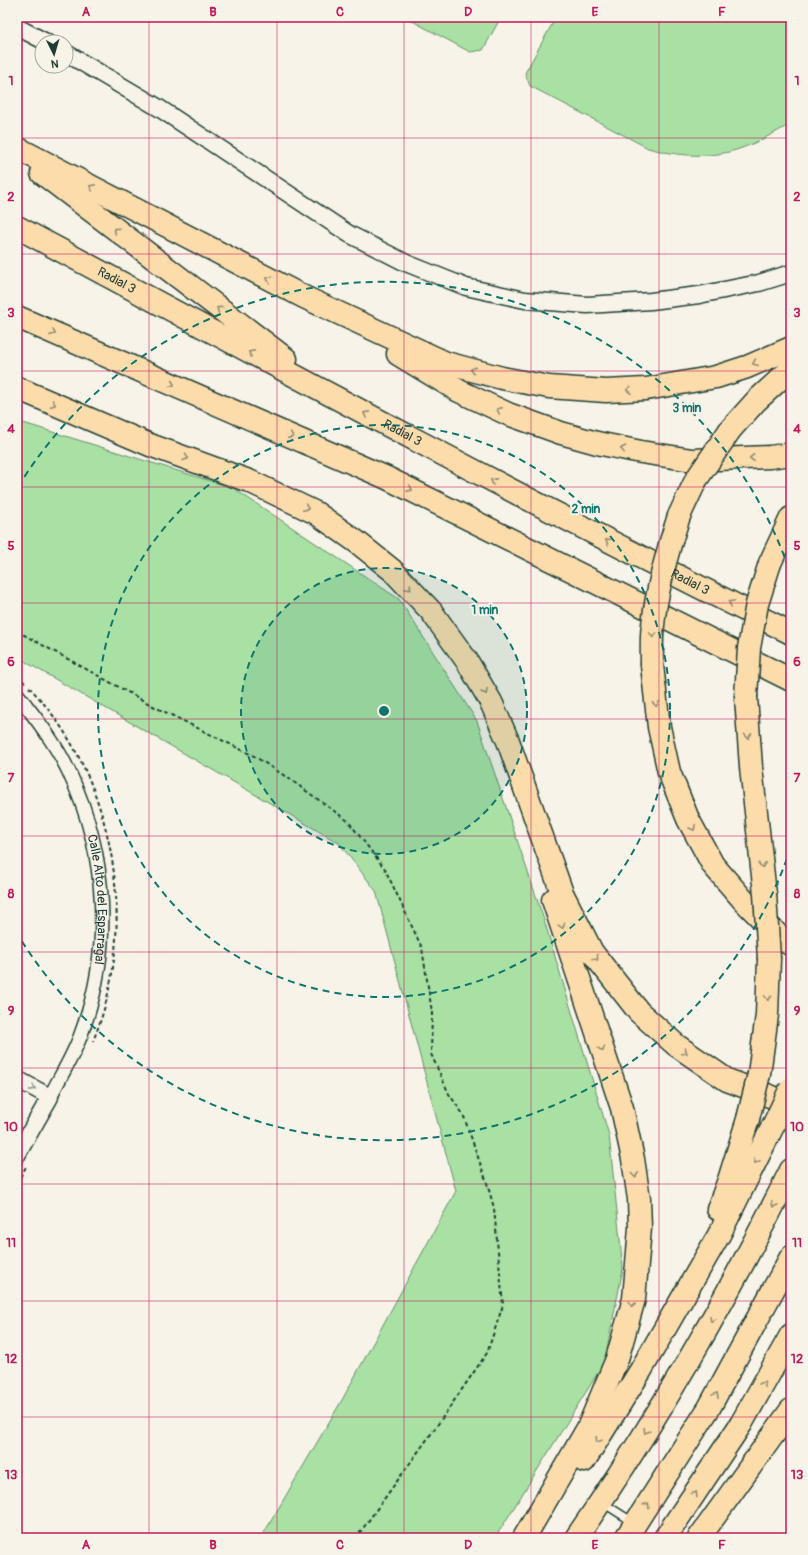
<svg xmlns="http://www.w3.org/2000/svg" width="808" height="1555" font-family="Pangolin,sans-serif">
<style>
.green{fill:#a9e0a3;stroke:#648e6c}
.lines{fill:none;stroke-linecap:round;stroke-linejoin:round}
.service-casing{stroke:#1f3d34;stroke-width:10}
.minor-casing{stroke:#1f3d34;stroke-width:16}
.tertiary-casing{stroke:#1f3d34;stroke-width:19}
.motorway-casing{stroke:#1f3d34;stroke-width:25}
.path{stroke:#1f3d34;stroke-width:2;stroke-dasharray:4 3;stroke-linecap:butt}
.service{stroke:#f7f3e8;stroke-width:7}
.minor{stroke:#f7f3e8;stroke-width:13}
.tertiary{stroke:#f7f3e8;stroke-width:16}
.motorway{stroke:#fddcac;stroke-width:22}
.motorway-bridge-casing{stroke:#1f3d34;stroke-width:25;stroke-linecap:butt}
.motorway-bridge{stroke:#fddcac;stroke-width:22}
.oneway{stroke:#8e8c70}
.oneway2{stroke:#8b988e}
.grid{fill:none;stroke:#c2185b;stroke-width:1;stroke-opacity:0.55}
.ring{fill:none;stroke:#0f766e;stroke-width:2;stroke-dasharray:7 5}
.labels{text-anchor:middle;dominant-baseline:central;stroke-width:4;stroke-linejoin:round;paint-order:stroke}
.street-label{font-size:13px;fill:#1f3d34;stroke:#f7f3e8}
.centre{fill:#0f766e;stroke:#f7f3e8;stroke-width:2}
.ring-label{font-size:12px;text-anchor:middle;font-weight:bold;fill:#0f766e;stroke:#f7f3e8;stroke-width:4;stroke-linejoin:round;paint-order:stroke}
.neatline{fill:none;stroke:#c2185b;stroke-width:1.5}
.grid-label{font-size:13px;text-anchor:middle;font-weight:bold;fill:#c2185b}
</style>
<rect width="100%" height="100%" fill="#f7f3e8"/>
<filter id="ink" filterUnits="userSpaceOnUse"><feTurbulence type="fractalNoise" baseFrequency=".025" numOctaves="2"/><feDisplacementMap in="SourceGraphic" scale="8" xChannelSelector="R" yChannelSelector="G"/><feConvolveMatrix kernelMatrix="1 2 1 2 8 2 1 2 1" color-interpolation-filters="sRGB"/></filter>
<g filter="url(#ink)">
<g class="green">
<path d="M405 17H501L483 50 470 52Z"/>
<path d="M556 17H791V124C774 133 757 143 739 149 710 159 676 156 648 148L530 86 525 73Z"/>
<path d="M17 421 233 488 399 599 477 721 544 920 609 1135 623 1269 604 1363 495 1538H261L342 1400 456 1191 376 891 339 843 17 657Z"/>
</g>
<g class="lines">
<defs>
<path id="service" d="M603 1503 633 1522"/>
<g id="minor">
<path id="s1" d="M17 694C36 718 56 744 69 772 108 855 113 951 80 1037 72 1058 60 1077 50 1097"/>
</g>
<g id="tertiary">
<path d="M17 27 46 42"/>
<path d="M66 53 159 108 349 234 406 263 466 287 525 300 587 305 651 301 699 295 759 283 791 273"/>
<path d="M17 1079 50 1097 17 1155"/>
</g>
<g id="motorway">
<path d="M17 148 304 297 446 363 502 378 549 387 606 391 646 389 716 377 747 367 791 348"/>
<path d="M42 173 286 359"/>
<path id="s2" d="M17 227C274 365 530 503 791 633"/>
<path d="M17 317 387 478 791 680"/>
<path d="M398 354 459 391 508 414 561 433 597 443 641 452 692 460 770 457 791 454"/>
<path d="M17 388 150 445 249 481 316 513 357 542 392 570 431 611 467 661 491 702 508 741 562 893 592 952 639 1012 676 1045 727 1080 791 1104"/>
<path d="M730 430 756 401 791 369"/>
<path d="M679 516 696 480"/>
<path d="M770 563 791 518"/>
<path d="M652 665 659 727 669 772 688 819 713 865 745 902 780 937 791 945"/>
<path d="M746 697 751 767 765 894"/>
<path d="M759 1074 767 1015 769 959"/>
<path d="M718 1209 729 1180 748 1119"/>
<path d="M584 1461 641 1370 720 1233 773 1126"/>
<path d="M524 1538 588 1428 617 1359 634 1299 640 1228 639 1199 633 1159 622 1108 553 900"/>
<path d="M576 1538C657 1421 728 1297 791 1170"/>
<path d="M626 1538 709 1408 791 1257"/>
<path d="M665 1538 741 1424 791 1335"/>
<path d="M699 1538 791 1410"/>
</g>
</defs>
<use href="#service" class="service-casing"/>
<use href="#minor" class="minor-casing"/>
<use href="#tertiary" class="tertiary-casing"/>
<use href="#motorway" class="motorway-casing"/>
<g class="path">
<path d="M17 631 155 707 254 756 291 780 348 821 385 869 422 948 432 1012 431 1054 449 1094 463 1114 487 1183 494 1208 503 1305 487 1353 436 1427 356 1538"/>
<path d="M17 675 26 684"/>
<path d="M29 687C116 777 140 927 93 1041"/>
<path d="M17 1115 23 1118"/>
<path d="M17 1183 27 1165"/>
</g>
<use href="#service" class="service"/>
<use href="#minor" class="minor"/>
<use href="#tertiary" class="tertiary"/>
<use href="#motorway" class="motorway"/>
<defs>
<g id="motorway-bridge">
<path d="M696 480 730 430"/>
<path d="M652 665C652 652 651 638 653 625 657 587 667 552 679 516"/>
<path d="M746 697 749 648 757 604 770 563"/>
<path d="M765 894 769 959"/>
<path d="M748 1119 759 1074"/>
<path d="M773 1126 791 1088"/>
</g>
</defs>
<use href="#motorway-bridge" class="motorway-bridge-casing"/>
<use href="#motorway-bridge" class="motorway-bridge"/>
</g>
<defs><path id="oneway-chevron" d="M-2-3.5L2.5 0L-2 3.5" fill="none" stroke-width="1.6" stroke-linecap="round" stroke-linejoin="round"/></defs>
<g class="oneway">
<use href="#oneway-chevron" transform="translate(92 187) rotate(-153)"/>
<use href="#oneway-chevron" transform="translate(116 230) rotate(-143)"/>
<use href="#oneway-chevron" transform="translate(269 279) rotate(-153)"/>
<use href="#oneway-chevron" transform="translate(219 309) rotate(-143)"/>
<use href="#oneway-chevron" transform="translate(53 333) rotate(23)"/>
<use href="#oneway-chevron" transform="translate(251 353) rotate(-152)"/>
<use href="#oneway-chevron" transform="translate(755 363) rotate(157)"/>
<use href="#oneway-chevron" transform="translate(473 370) rotate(-165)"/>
<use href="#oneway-chevron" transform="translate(172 384) rotate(23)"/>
<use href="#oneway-chevron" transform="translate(629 390) rotate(177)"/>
<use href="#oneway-chevron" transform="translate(53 404) rotate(23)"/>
<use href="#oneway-chevron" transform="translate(499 410) rotate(-155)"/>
<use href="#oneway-chevron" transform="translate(366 414) rotate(-152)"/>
<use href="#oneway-chevron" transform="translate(291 436) rotate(24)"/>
<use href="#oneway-chevron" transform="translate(623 449) rotate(-168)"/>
<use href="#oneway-chevron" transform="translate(186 458) rotate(20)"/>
<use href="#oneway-chevron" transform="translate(752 458) rotate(178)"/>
<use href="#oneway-chevron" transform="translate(493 481) rotate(-152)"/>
<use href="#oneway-chevron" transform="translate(410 489) rotate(26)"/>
<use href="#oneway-chevron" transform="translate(306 508) rotate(26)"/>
<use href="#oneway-chevron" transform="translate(608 541) rotate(-152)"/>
<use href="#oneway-chevron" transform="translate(409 588) rotate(47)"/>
<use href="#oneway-chevron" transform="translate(731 603) rotate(-153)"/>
<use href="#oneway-chevron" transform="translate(653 635) rotate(92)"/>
<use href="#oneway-chevron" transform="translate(485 692) rotate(60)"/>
<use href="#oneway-chevron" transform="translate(656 704) rotate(82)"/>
<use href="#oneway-chevron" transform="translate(748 736) rotate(86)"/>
<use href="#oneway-chevron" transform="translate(693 828) rotate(61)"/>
<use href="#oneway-chevron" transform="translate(762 865) rotate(85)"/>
<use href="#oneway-chevron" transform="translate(562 926) rotate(72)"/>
<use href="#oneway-chevron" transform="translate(596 958) rotate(52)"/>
<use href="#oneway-chevron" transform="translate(768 998) rotate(92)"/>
<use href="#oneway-chevron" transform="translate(602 1049) rotate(72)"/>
<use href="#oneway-chevron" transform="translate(685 1052) rotate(34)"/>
<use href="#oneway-chevron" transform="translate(756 1161) rotate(117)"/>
<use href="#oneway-chevron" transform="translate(635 1175) rotate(83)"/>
<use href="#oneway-chevron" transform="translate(774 1205) rotate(116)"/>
<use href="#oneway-chevron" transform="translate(632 1304) rotate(104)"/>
<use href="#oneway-chevron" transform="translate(712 1319) rotate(120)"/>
<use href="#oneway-chevron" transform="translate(763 1384) rotate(-61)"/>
<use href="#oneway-chevron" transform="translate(716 1395) rotate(-62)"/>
<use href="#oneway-chevron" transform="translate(646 1431) rotate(122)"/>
<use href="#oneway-chevron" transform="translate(598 1440) rotate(122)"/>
<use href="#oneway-chevron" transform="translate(695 1494) rotate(-57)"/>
<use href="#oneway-chevron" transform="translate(647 1505) rotate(-57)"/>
</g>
<use class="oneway2" href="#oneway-chevron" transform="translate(33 1088) rotate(28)"/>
</g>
<path class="grid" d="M149 17V1538M277 17V1538M404 17V1538M531 17V1538M659 17V1538M17 138H791M17 254H791M17 371H791M17 487H791M17 603H791M17 719H791M17 836H791M17 952H791M17 1068H791M17 1184H791M17 1301H791M17 1417H791"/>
<circle cx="384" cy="711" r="143" fill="#0f766e" fill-opacity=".12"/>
<g class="ring">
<circle cx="384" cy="711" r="143"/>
<circle cx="384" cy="711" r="286"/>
<path d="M791 847A429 429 0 0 1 18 935M18 487A429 429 0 0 1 791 575"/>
</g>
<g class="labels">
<g class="street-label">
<text stroke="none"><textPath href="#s2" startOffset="113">Radial 3</textPath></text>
<text stroke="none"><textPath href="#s2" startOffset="437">Radial 3</textPath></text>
<text stroke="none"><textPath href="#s2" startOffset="761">Radial 3</textPath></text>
<text stroke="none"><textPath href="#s1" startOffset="226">Calle Alto del Esparragal</textPath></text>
</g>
</g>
<circle cx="384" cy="711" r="6" class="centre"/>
<g class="ring-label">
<text x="687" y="412">3 min</text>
<text x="586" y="513">2 min</text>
<text x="485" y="614">1 min</text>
</g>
<rect width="808" height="1555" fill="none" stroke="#f7f3e8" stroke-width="44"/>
<g transform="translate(54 54) rotate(175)"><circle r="19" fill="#f7f3e8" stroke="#a1aaa0"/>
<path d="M0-3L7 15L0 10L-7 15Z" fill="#1f3d34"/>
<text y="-6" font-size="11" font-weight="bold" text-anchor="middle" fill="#1f3d34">N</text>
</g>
<rect x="22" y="22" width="764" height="1511" class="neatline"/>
<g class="grid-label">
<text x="86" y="16">A</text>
<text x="213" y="16">B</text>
<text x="340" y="16">C</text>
<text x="468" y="16">D</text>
<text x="595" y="16">E</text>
<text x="722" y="16">F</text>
<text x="11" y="85">1</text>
<text x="797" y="85">1</text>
<text x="11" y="201">2</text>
<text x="797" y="201">2</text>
<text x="11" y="317">3</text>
<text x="797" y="317">3</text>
<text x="11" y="433">4</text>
<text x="797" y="433">4</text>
<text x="11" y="550">5</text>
<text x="797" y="550">5</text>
<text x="11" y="666">6</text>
<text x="797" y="666">6</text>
<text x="11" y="782">7</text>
<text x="797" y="782">7</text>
<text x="11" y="898">8</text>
<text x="797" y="898">8</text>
<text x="11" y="1015">9</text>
<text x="797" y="1015">9</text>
<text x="11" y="1131">10</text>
<text x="797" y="1131">10</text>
<text x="11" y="1247">11</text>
<text x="797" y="1247">11</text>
<text x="11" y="1363">12</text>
<text x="797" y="1363">12</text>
<text x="11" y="1479">13</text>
<text x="797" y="1479">13</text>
<text x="86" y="1549">A</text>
<text x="213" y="1549">B</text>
<text x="340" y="1549">C</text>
<text x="468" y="1549">D</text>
<text x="595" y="1549">E</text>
<text x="722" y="1549">F</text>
</g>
</svg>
